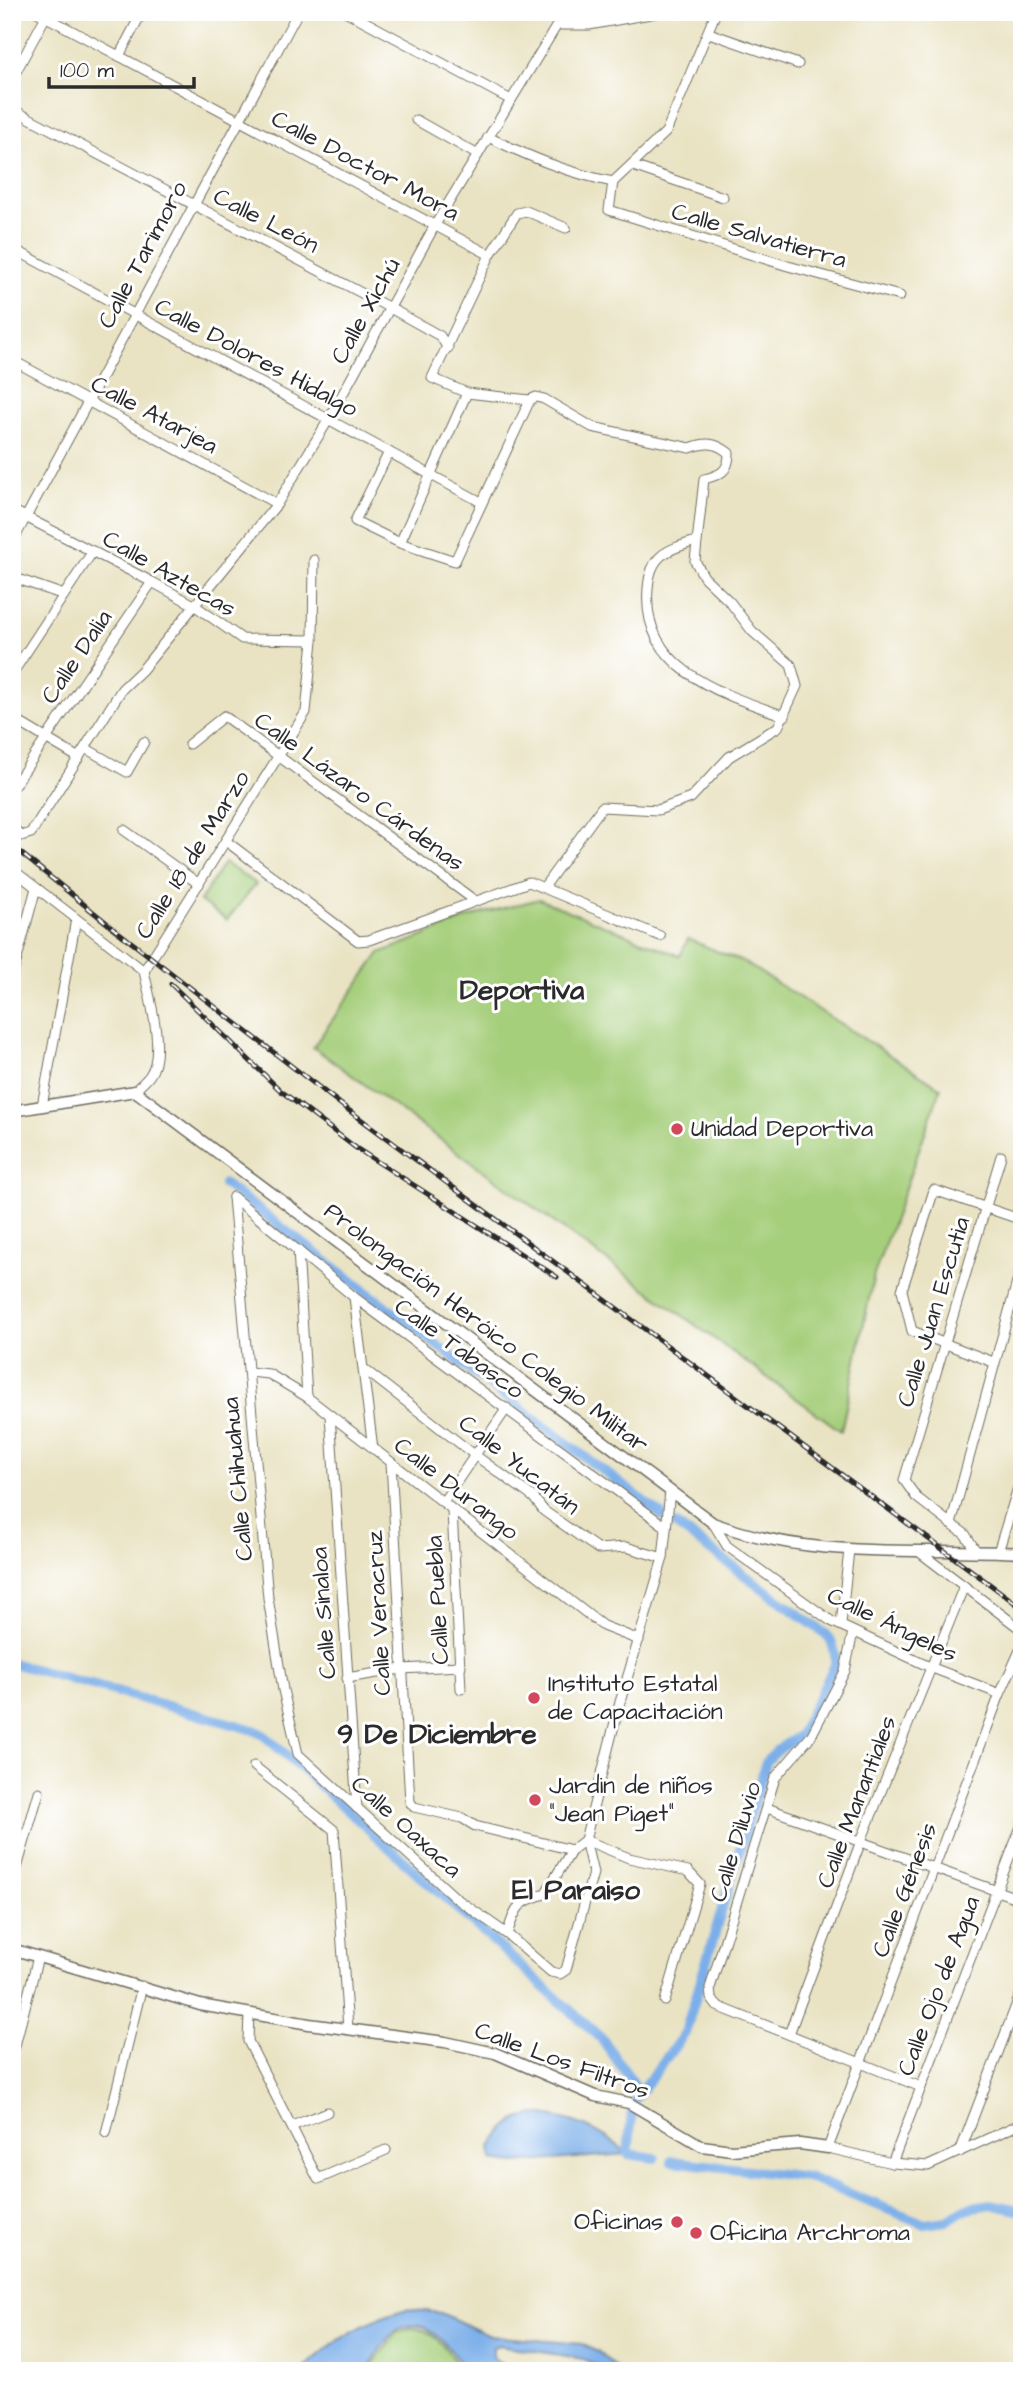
<svg xmlns="http://www.w3.org/2000/svg" width="1034" height="2383" font-family="'Architects Daughter',sans-serif">
<style>
.green{fill:#a6cf7b;stroke:#687d53;stroke-width:2}
.water{fill:#7cafe9;stroke:#546d8a;stroke-width:2}
.lines{fill:none;stroke-linecap:round;stroke-linejoin:round}
.canal{stroke:#7cafe9;stroke-width:10}
.minor-casing{stroke:#6e6b60;stroke-width:11}
.tertiary-casing{stroke:#6e6b60;stroke-width:13}
.minor{stroke:#fff;stroke-width:9}
.tertiary{stroke:#fff;stroke-width:10}
.rail-casing{stroke:#2b2b2b;stroke-width:5}
.rail{stroke:#fff;stroke-width:2.5;stroke-dasharray:8;stroke-linecap:butt}
.poi-dot{fill:#d1495b;stroke:#fff;stroke-width:2.5}
.labels{text-anchor:middle;dominant-baseline:central;stroke-width:6;stroke-linejoin:round;paint-order:stroke}
.street-label{font-size:24px;fill:#2b2b2b;stroke:#fff}
.poi-label{font-size:24px;fill:#2b2b2b;stroke:#fff;text-anchor:start}
.quarter-label{font-size:28px;font-weight:bold;fill:#2b2b2b;stroke:#fff}
</style>
<rect width="100%" height="100%" fill="#fff"/>
<filter id="ink" filterUnits="userSpaceOnUse"><feTurbulence type="fractalNoise" baseFrequency=".0143" numOctaves="2"/><feDisplacementMap in="SourceGraphic" scale="14" xChannelSelector="R" yChannelSelector="G"/><feConvolveMatrix kernelMatrix="1 2 1 2 8 2 1 2 1" color-interpolation-filters="sRGB"/></filter>
<filter id="wash" filterUnits="userSpaceOnUse"><feTurbulence type="fractalNoise" baseFrequency=".00686" numOctaves="4" result="noise"/><feDisplacementMap in="SourceGraphic" scale="28" xChannelSelector="R" yChannelSelector="G"/><feGaussianBlur stdDeviation="1.57" result="paint"/><feColorMatrix in="noise" values="0 0 0 0 0 0 0 0 0 0 0 0 0 0 0 0 0 1.4 0 .05"/><feComposite in="paint" operator="in"/></filter>
<g filter="url(#wash)">
<rect width="100%" height="100%" fill="#e9e3c3"/>
<g class="green">
<path d="M224 863 256 884 227 920 200 901Z"/>
<path d="M539 899 680 956 688 939 745 963 941 1088 874 1275 841 1431 313 1047 380 953 476 915Z"/>
<path d="M410 2328C437 2329 447 2350 461 2371H368L396 2333Z"/>
</g>
<g class="water">
<path d="M535 2114C569 2117 602 2130 628 2154L515 2163 492 2160 491 2147C503 2128 512 2119 535 2114Z"/>
<path d="M407 2309 441 2313 490 2336 582 2344 600 2353 619 2371H608L584 2359 499 2345 493 2347V2357L510 2371H465C451 2349 426 2311 396 2331 384 2339 375 2359 366 2371H302C331 2341 367 2320 407 2309Z"/>
</g>
<g class="lines">
<g class="canal">
<path d="M224 1184 663 1516"/>
<path d="M12 1663 254 1730 265 1736 602 2039 634 2084 636 2098"/>
<path d="M636 2098 685 2033 766 1762 776 1751 800 1735 835 1665C836 1653 834 1645 827 1635L676 1525"/>
<path d="M632 2112 628 2154 655 2158"/>
<path d="M672 2161 807 2177 925 2224 946 2221 967 2208 991 2204 1022 2211"/>
</g>
</g>
</g>
<g filter="url(#ink)">
<g class="lines">
<defs>
<g id="minor">
<path d="M37 12 490 255"/>
<path d="M347 12 511 100"/>
<path d="M716 12 666 132 613 182 609 210 788 266 900 296"/>
<path d="M709 33 798 64"/>
<path d="M119 56 142 12"/>
<path d="M12 79 47 14"/>
<path d="M12 109 390 308 440 336 448 348"/>
<path d="M416 120 478 155"/>
<path d="M488 137C530 157 568 173 613 182"/>
<path d="M633 166 723 197"/>
<path d="M12 248 481 502"/>
<path d="M12 360 277 504"/>
<path d="M389 452 355 521 400 543 455 561 530 400"/>
<path d="M12 510 152 582 194 605 242 639 313 640"/>
<path d="M696 541C666 550 650 555 648 589 641 670 722 694 785 716"/>
<path d="M12 543 298 12"/>
<path d="M400 543 467 393"/>
<path d="M12 577 64 595"/>
<path d="M12 674 93 551"/>
<path d="M12 718 79 758"/>
<path d="M189 744 224 716 474 900"/>
<path d="M85 748 127 772 144 742"/>
<path d="M12 789 152 582"/>
<path d="M12 827 21 836 31 833 122 689 142 670 277 504 329 419 435 225 557 25H589L661 12"/>
<path d="M124 830 199 884"/>
<path d="M226 841 358 941 369 940 529 882 660 936"/>
<path d="M12 869 144 971"/>
<path d="M544 887 602 807 658 810 691 798 729 757 778 727 797 686 791 665 752 631 730 602 704 577 695 561 704 479C721 475 729 471 729 453 715 442 706 442 690 448L592 427 544 399 536 397 530 400 467 393 432 378 490 255 517 213 526 211 566 228"/>
<path d="M12 977 36 888"/>
<path d="M135 1091C139 1086 146 1081 150 1075 166 1052 149 996 144 971L306 712 313 640 314 560"/>
<path d="M42 1106 76 919"/>
<path d="M233 1197 268 1598 283 1690 298 1754 457 1899 507 1934 551 1972 560 1974 566 1970 593 1873 585 1840 620 1702 663 1558 670 1491"/>
<path d="M233 1197 354 1297 666 1527"/>
<path d="M298 1250 307 1397"/>
<path d="M354 1297 373 1449"/>
<path d="M993 1362 912 1331 902 1290 934 1190 1022 1220"/>
<path d="M364 1369 476 1456 533 1497 544 1511 598 1549 626 1547 663 1558"/>
<path d="M249 1372 269 1374 307 1397 603 1626 639 1640"/>
<path d="M330 1415 357 1808"/>
<path d="M391 1462 410 1802 414 1807 462 1818 475 1826 572 1850"/>
<path d="M443 1502 507 1408"/>
<path d="M452 1510 461 1689"/>
<path d="M713 1523 727 1546 831 1621 930 1667 1000 1694"/>
<path d="M951 1524 916 1497 904 1480 1001 1156"/>
<path d="M918 1551 1022 1630"/>
<path d="M976 1551 965 1534 951 1524 1022 1264"/>
<path d="M998 1552 1022 1475"/>
<path d="M841 1624 849 1550"/>
<path d="M853 1632 845 1671 811 1736 775 1778 710 1988 711 1998 717 2006 921 2087"/>
<path d="M1022 1646 1000 1694 828 2148 892 2163 928 2166 1022 2123"/>
<path d="M347 1678 401 1669 461 1666"/>
<path d="M254 1766 334 1830 348 2029"/>
<path d="M767 1808 1022 1900"/>
<path d="M585 1840 629 1858 688 1871 700 1884 665 2001"/>
<path d="M12 1885 39 1792"/>
<path d="M507 1934C516 1907 517 1902 545 1894L572 1850 585 1840"/>
<path d="M249 2014 248 2041 318 2179 386 2150"/>
<path d="M789 2034 861 1841 964 1586"/>
<path d="M12 2057 38 1957"/>
<path d="M292 2126 327 2112"/>
<path d="M106 2133 142 1986"/>
<path d="M960 2152 1022 1990"/>
<path d="M892 2163 1022 1824"/>
</g>
<g id="tertiary">
<path d="M12 1111 135 1091 713 1523C816 1561 914 1547 1022 1553"/>
<path d="M12 1949 200 2005 309 2024 445 2042 495 2053 595 2096 629 2103 702 2146 732 2150 800 2144 828 2148"/>
</g>
</defs>
<use href="#minor" class="minor-casing"/>
<use href="#tertiary" class="tertiary-casing"/>
<use href="#minor" class="minor"/>
<use href="#tertiary" class="tertiary"/>
<defs>
<g id="rail">
<path d="M12 846 113 928 343 1106 1022 1608"/>
<path d="M171 984 281 1091 356 1148 557 1277"/>
</g>
</defs>
<use href="#rail" class="rail-casing"/>
<use href="#rail" class="rail"/>
</g>
</g>
<g class="poi-dot">
<circle cx="677" cy="1129" r="7"/>
<circle cx="534" cy="1698" r="7"/>
<circle cx="535" cy="1800" r="7"/>
<circle cx="677" cy="2222" r="7"/>
<circle cx="696" cy="2233" r="7"/>
</g>
<g class="labels">
<g class="street-label">
<text transform="translate(365 166) rotate(28)">Calle Doctor Mora</text>
<text transform="translate(266 221) rotate(27)">Calle León</text>
<text transform="translate(759 236) rotate(16)">Calle Salvatierra</text>
<text transform="translate(143 255) rotate(-62)">Calle Tarimoro</text>
<text transform="translate(366 311) rotate(-61)">Calle Xichú</text>
<text transform="translate(256 358) rotate(28)">Calle Dolores Hidalgo</text>
<text transform="translate(154 415) rotate(28)">Calle Atarjea</text>
<text transform="translate(169 574) rotate(30)">Calle Aztecas</text>
<text transform="translate(77 657) rotate(-56)">Calle Dalia</text>
<text transform="translate(359 792) rotate(36)">Calle Lázaro Cárdenas</text>
<text transform="translate(193 855) rotate(-58)">Calle 18 de Marzo</text>
<text transform="translate(934 1312) rotate(-73)">Calle Juan Escutia</text>
<text transform="translate(486 1328) rotate(37)">Prolongación Heróico Colegio Militar</text>
<text transform="translate(459 1349) rotate(36)">Calle Tabasco</text>
<text transform="translate(519 1465) rotate(38)">Calle Yucatán</text>
<text transform="translate(238 1479) rotate(-95)">Calle Chihuahua</text>
<text transform="translate(456 1489) rotate(38)">Calle Durango</text>
<text transform="translate(438 1600) rotate(-93)">Calle Puebla</text>
<text transform="translate(324 1613) rotate(-94)">Calle Sinaloa</text>
<text transform="translate(379 1613) rotate(-93)">Calle Veracruz</text>
<text transform="translate(892 1625) rotate(26)">Calle Ángeles</text>
<text transform="translate(857 1802) rotate(-69)">Calle Manantiales</text>
<text transform="translate(406 1827) rotate(42)">Calle Oaxaca</text>
<text transform="translate(736 1842) rotate(-73)">Calle Diluvio</text>
<text transform="translate(905 1890) rotate(-69)">Calle Génesis</text>
<text transform="translate(939 1986) rotate(-69)">Calle Ojo de Agua</text>
<text transform="translate(562 2061) rotate(20)">Calle Los Filtros</text>
</g>
<g class="poi-label">
<text x="691" y="1129">Unidad Deportiva</text>
<text x="548" y="1684">Instituto Estatal<tspan x="548" dy="28">de Capacitación</tspan></text>
<text x="549" y="1786">Jardin de niños<tspan x="549" dy="28">"Jean Piget"</tspan></text>
<text x="663" y="2222" text-anchor="end">Oficinas</text>
<text x="710" y="2233">Oficina Archroma</text>
</g>
<g class="quarter-label">
<text x="522" y="990">Deportiva</text>
<text x="437" y="1734">9 De Diciembre</text>
<text x="576" y="1890">El Paraiso</text>
</g>
</g>
<rect width="1034" height="2383" fill="none" stroke="#fff" stroke-width="42"/>
<path d="M49 77v10h145v-10" fill="none" stroke="#2b2b2b" stroke-width="3.5"/>
<text x="60" y="77" font-size="21" fill="#2b2b2b" stroke="#ffffff" stroke-width="5" paint-order="stroke">100 m</text>
</svg>
